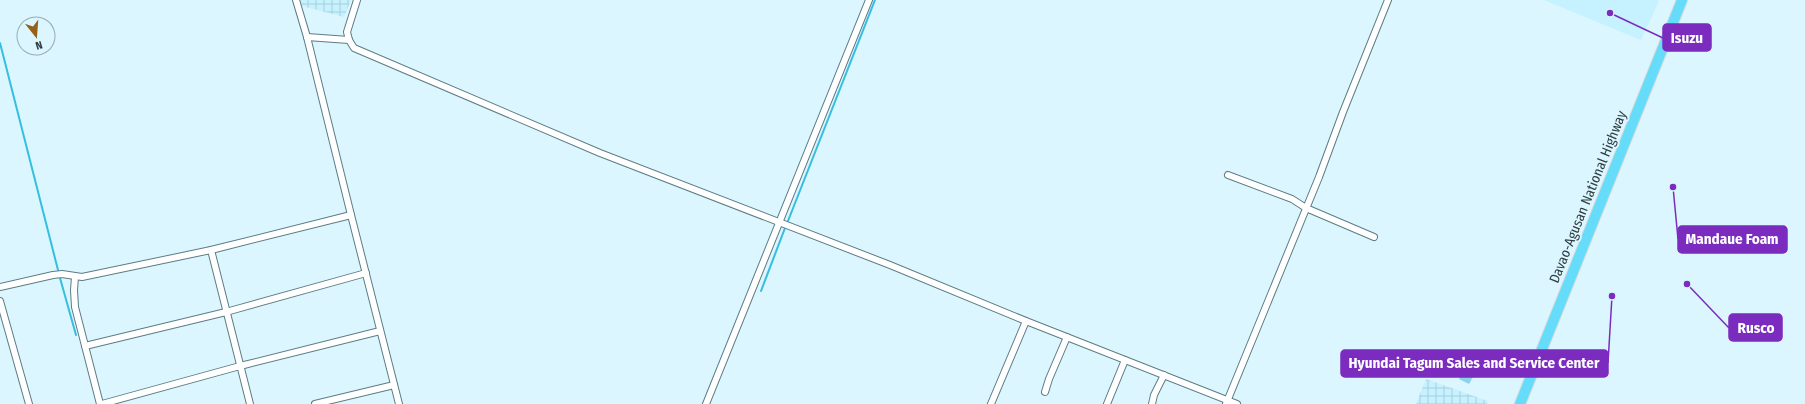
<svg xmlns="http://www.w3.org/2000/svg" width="1805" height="404" font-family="'Fira Sans Condensed',sans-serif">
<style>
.built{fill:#c6f1fe}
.industrial{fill:url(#industrial-grid)}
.park{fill:#8cd3e8}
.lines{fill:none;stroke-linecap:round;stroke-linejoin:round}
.stream{stroke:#35bee0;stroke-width:2}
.minor-casing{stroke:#5d7c85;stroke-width:8}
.trunk-casing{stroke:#d5d8d9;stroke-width:12}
.minor{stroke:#fff;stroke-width:6}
.trunk{stroke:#64dcfa;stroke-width:10}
.labels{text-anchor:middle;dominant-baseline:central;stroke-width:4;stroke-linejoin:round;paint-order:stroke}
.street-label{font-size:14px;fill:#2e3c40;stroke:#dbf6fe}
.leader{fill:none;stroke:#7b2cbf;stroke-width:1.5}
.callout-dot{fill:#7b2cbf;stroke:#dbf6fe;stroke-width:1.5}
.callout{fill:#7b2cbf;stroke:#7b2cbf;stroke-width:1.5}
.callout-label{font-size:15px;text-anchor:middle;font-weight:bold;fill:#fff}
</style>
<defs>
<pattern id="industrial-grid" width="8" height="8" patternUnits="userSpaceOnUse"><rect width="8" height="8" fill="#c6f1fe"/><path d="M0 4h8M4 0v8" fill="none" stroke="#aad0db"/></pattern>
</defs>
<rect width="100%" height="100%" fill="#dbf6fe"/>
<path class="built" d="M1544 0H1657L1659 1 1641 40Z"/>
<g class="industrial">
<path d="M300 0H351L344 17 302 6Z"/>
<path d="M1426 379 1488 401 1487 404H1416Z"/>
</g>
<path class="park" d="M1464 370 1474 375 1469 384 1459 379Z"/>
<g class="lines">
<g class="stream">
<path d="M0 43 58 270"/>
<path d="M788 221 875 0"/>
<path d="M60 278 76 335"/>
<path d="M761 291 785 228"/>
</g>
<defs>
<g id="minor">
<path d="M296 0 307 37 351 215 399 404"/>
<path d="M357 0 347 32 349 40 354 48 600 153 890 265 1026 321 1237 404"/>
<path d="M307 37 349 40"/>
<path d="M1228 175 1292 199 1306 208 1374 237"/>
<path d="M211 250 250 404"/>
<path d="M75 277 74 290 75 307 100 404"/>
<path d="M0 287 53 275 62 274 82 277 211 250 351 215"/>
<path d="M0 301 29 404"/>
<path d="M85 346 226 312 366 273"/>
<path d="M1045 392 1049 379 1067 337"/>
<path d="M102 404 240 366 380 331"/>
<path d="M315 404 394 385"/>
<path d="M706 404 869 0"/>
<path d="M991 404 1026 321"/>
<path d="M1107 404 1125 360"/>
<path d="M1152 404 1154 395 1164 375"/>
<path d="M1226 404 1319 177 1343 112 1388 0"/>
</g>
<path id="trunk" d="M1520 404 1682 0"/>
</defs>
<use href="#minor" class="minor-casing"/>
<use href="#trunk" class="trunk-casing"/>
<use href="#minor" class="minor"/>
<use href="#trunk" class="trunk"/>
</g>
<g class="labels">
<g class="street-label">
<text transform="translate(1588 197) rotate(-68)">Davao-Agusan National Highway</text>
</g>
</g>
<path class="leader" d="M1610 13L1663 38M1673 187L1678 239M1687 284L1729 328M1612 296L1608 363"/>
<g class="callout-dot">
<circle cx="1610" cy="13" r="4"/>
<circle cx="1673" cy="187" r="4"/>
<circle cx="1687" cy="284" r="4"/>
<circle cx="1612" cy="296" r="4"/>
</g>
<g class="callout">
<rect x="1663" y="24" width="48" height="27" rx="4"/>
<rect x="1678" y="226" width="109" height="27" rx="4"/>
<rect x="1729" y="314" width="53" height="27" rx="4"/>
<rect x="1341" y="350" width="267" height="27" rx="4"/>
</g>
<g class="callout-label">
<text x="1687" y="43">Isuzu</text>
<text x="1732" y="244">Mandaue Foam</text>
<text x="1756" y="333">Rusco</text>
<text x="1474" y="368">Hyundai Tagum Sales and Service Center</text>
</g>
<g transform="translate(36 36) rotate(163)"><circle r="19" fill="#dbf6fe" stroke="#96acb2"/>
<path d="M0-3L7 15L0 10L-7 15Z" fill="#966018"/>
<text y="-6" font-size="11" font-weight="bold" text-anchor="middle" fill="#2e3c40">N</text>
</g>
</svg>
